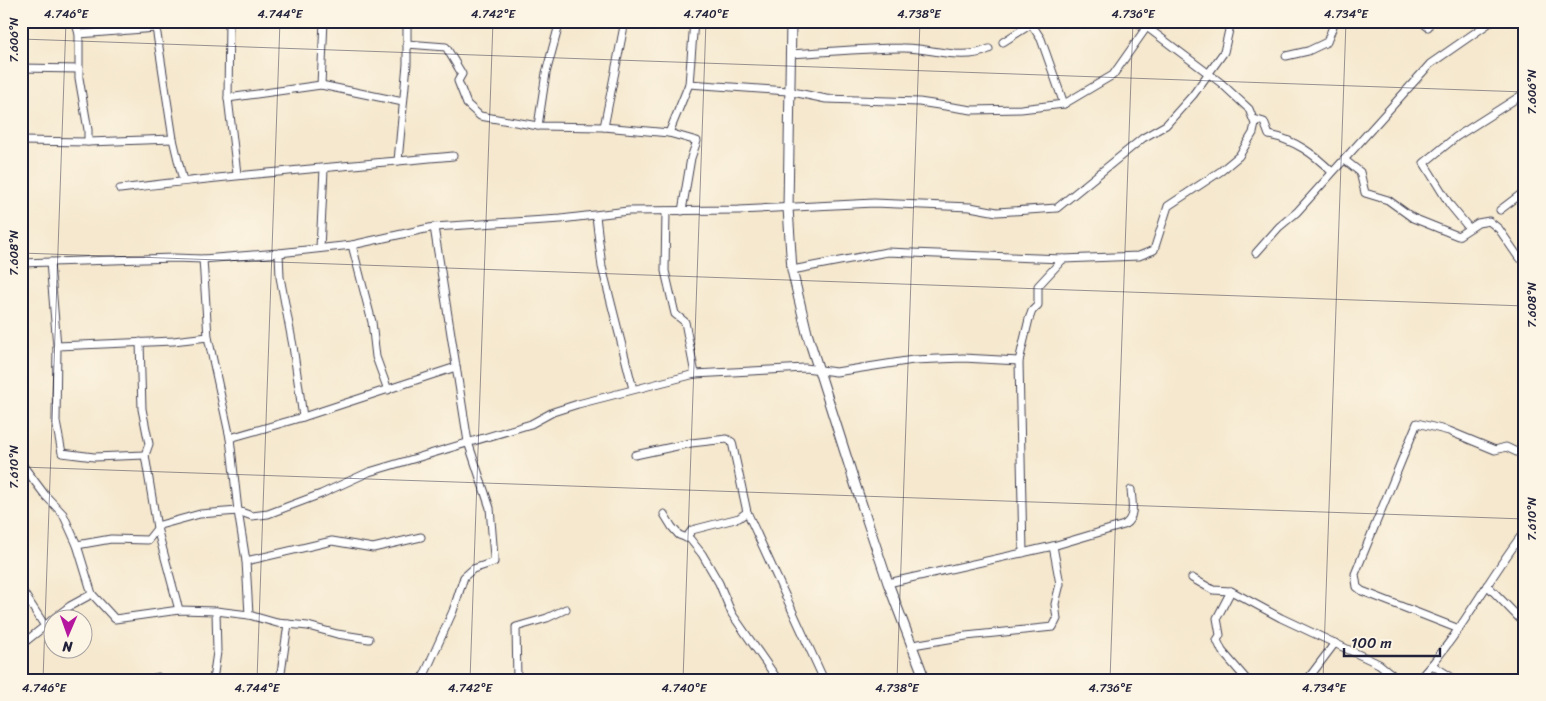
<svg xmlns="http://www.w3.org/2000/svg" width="1546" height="701" font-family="Sriracha,sans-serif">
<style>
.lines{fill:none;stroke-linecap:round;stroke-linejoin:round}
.minor-casing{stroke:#424051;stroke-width:9}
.tertiary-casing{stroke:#424051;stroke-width:11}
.minor{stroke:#fff;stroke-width:7}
.tertiary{stroke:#fff;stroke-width:9}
.ticks{fill:none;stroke:#22223b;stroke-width:1;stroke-opacity:0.45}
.neatline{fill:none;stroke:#22223b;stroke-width:2}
.ticks-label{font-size:12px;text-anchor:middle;fill:#22223b}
</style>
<rect width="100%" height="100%" fill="#fcf5e5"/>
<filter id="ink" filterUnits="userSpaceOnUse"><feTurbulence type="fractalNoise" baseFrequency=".02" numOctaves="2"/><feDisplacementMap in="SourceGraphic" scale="10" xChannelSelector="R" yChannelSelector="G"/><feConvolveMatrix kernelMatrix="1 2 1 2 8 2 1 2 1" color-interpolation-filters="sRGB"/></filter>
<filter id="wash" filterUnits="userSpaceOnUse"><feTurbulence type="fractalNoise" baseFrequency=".0096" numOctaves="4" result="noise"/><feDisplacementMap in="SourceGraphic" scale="20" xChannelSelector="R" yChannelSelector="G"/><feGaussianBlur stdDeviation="1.12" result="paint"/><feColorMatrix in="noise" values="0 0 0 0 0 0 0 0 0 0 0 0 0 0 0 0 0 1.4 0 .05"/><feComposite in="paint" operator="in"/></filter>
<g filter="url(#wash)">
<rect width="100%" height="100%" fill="#f5e8ce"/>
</g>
<g filter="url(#ink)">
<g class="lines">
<defs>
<g id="minor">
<path d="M75 21 79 34V78L88 130V142"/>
<path d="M118 21 121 31"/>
<path d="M155 21 173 139 183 181"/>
<path d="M229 21 228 98 237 174"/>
<path d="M1421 21 1428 27"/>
<path d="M1032 25 1041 39 1064 104"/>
<path d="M79 34 156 28"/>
<path d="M1003 42 1036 21"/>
<path d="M407 44 446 47 462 74 458 81 467 104 480 116 538 126 604 127 669 133 697 141 691 158 682 211"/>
<path d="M791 54C828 52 865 48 902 48 930 47 962 62 989 49"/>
<path d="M1286 56 1308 51 1327 42 1335 21"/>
<path d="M21 68 79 69"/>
<path d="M689 84 788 91 826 99 919 102 972 110 1021 109 1064 104 1113 75 1151 21"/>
<path d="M321 85 324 21"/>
<path d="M228 98 321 85 403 102"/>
<path d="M1254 119 1264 122 1269 135C1295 140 1314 154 1332 172"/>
<path d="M538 126 546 73 560 21"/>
<path d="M604 127 625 21"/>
<path d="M669 133 689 84 694 21"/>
<path d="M21 141 88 142 173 139"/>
<path d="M398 161 407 64V21"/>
<path d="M1346 161 1360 172 1365 193 1388 200 1413 218 1458 236 1478 223 1489 221 1499 229 1519 258"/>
<path d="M120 189C231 175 342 166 453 156"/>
<path d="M1500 210 1525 191"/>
<path d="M666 211 665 271 675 314 685 322 695 374"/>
<path d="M596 216 602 267 633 389"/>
<path d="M1469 228 1450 205 1424 163 1456 137 1525 93"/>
<path d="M352 245 372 322 376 357 388 390"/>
<path d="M320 248 324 169"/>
<path d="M279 253 280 277 293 346 303 417"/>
<path d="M1256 253 1279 227 1297 212 1430 64 1492 21"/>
<path d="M203 259 208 337 230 438 238 511 246 561 249 615"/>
<path d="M50 262 57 346 56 422 62 453 94 457 145 455"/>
<path d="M21 263 174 258 203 259 279 253 352 245 434 227 561 219 628 211 739 210 874 203 970 207 997 212 1057 208 1143 138 1166 125 1193 95 1224 52 1231 21"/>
<path d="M792 270 887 252 1063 259 1139 256 1154 250 1168 206 1221 171 1239 156 1253 133 1255 124 1249 109 1221 83 1148 28 1134 21"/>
<path d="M140 342 142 409 149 444 145 455 157 528 179 610"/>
<path d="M57 346 173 341 208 337"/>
<path d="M230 438 303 417 456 367"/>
<path d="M635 455 691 443 727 439 732 442 747 512 824 680"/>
<path d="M21 463 45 495 63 514 77 545 92 594 70 606 54 618"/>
<path d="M664 514 672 527 679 535 690 539 702 554 719 583 732 614 778 680"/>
<path d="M686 538 692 530 739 518 747 512"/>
<path d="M77 545 111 539 148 540 160 525 200 514 238 511 252 516 268 514 321 494 369 472 531 424 553 412 578 404 695 374 805 368 836 372 913 360 963 358 1019 361"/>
<path d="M1023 553 1019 361 1029 319 1032 311 1038 305V286L1063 259"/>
<path d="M246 561 332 541 373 548 421 537"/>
<path d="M1192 578 1213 590 1231 591 1281 618 1379 664 1399 680"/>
<path d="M888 583 1053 546 1124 525C1136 518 1132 502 1131 490"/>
<path d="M1487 585 1525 624"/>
<path d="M21 589 45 626 52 620"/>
<path d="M1231 591 1217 618 1220 635 1217 640 1222 651 1247 680"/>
<path d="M92 594 115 619 179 610 216 611 249 615 277 623 308 626 337 634 369 639"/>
<path d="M1459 629 1362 591 1357 587 1355 574 1417 423 1449 431 1495 450 1506 447 1525 456"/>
<path d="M21 645 45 626"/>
<path d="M913 645 966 636 1053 627 1057 619 1055 604 1060 584 1053 546"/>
<path d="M1432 665 1456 680"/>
<path d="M21 672 27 680"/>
<path d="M146 680 158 677"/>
<path d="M213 680 217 652 216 611"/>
<path d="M280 680 288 624"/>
<path d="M422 680 453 611 464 577 473 569 494 562V557L490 508 468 442 434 227"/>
<path d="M517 680 516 627 547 618 566 609"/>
<path d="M899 680 923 675"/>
<path d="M1307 680 1335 643"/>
<path d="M1418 680C1461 635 1487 579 1525 531"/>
</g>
<path id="tertiary" d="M791 21 788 208 792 270 807 333 856 487 888 583 925 680"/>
</defs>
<use href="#minor" class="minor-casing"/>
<use href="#tertiary" class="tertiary-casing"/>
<use href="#minor" class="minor"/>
<use href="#tertiary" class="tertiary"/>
</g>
</g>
<path class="ticks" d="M21 39 1525 92M21 253 1525 306M21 467 1525 519M43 680 66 21M257 680 280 21M470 680 493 21M683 680 706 21M897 680 920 21M1110 680 1133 21M1323 680 1346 21"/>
<rect width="1546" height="701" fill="none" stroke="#fcf5e5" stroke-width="55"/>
<g transform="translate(68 634) rotate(182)"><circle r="24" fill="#fcf5e5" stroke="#a5a1a1"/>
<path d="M0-4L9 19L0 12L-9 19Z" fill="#b5179e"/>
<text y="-8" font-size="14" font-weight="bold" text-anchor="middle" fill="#22223b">N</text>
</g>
<path d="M1344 648v8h96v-8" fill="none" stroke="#22223b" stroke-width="2.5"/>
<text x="1351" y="648" font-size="15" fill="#22223b" stroke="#fcf5e5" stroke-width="4" paint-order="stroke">100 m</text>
<rect x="28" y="28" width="1490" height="646" class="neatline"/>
<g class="ticks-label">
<text x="66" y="18">4.746°E</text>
<text x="280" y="18">4.744°E</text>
<text x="493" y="18">4.742°E</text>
<text x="706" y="18">4.740°E</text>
<text x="919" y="18">4.738°E</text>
<text x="1133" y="18">4.736°E</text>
<text x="1346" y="18">4.734°E</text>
<text transform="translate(14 40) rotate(-90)" y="4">7.606°N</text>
<text transform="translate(1532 92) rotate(-90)" y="4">7.606°N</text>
<text transform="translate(14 253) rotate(-90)" y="4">7.608°N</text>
<text transform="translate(1532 305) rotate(-90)" y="4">7.608°N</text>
<text transform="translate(14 467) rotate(-90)" y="4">7.610°N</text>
<text transform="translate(1532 519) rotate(-90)" y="4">7.610°N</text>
<text x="44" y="692">4.746°E</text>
<text x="257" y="692">4.744°E</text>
<text x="470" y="692">4.742°E</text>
<text x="684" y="692">4.740°E</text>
<text x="897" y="692">4.738°E</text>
<text x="1110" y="692">4.736°E</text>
<text x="1324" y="692">4.734°E</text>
</g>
</svg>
